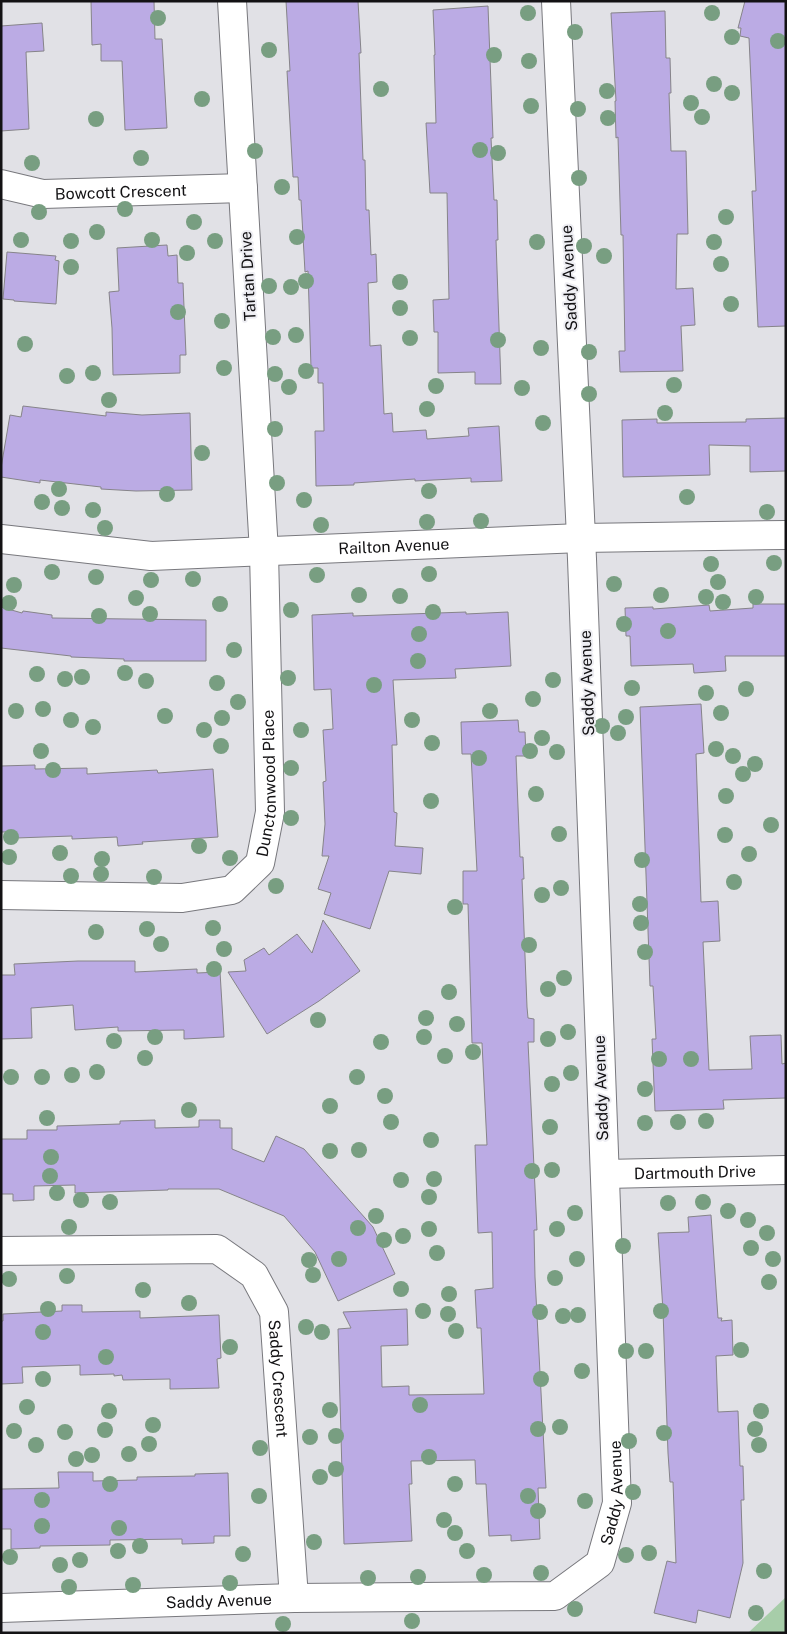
<svg xmlns="http://www.w3.org/2000/svg" width="787" height="1634" font-family="'Public Sans',sans-serif">
<style>
.green{fill:#a7cda9}
.building{fill:#bbabe4;stroke:#868489}
.lines{fill:none;stroke-linecap:round;stroke-linejoin:round}
.minor-casing{stroke:#78787d;stroke-width:30}
.minor{stroke:#fff;stroke-width:28}
.tree{fill:#789e81}
.labels{text-anchor:middle;dominant-baseline:central;stroke-width:4;stroke-linejoin:round;paint-order:stroke}
.street-label{font-size:16px;fill:#131214;stroke:#eeeef3}
</style>
<rect width="100%" height="100%" fill="#e1e1e6"/>
<path class="green" d="M786 1597V1633H748Z"/>
<g class="building">
<path d="M91 1H154L155 39H162L167 128 125 130 122 61H101V44L92 45Z"/>
<path d="M286 1H358L361 53H359L363 160H365L366 210H369L371 255 376 254 377 282 368 283 370 346 381 345 384 414 392 413 393 432 426 430 427 439 469 436 468 428 499 426 502 481 471 482V478L415 481V479L354 483V485L316 486 315 431H324L323 383H318V368H311L308 271 305 272 301 200H299L298 177H293L287 71H290Z"/>
<path d="M745 1H786V326L758 327 752 191H756L749 38 740 36 741 28H738Z"/>
<path d="M488 6 493 138H491L494 200H497L498 240H496L501 384H475V372L438 373V332H434L433 300 449 299 447 193H430L426 123H436L434 55H435L433 10Z"/>
<path d="M665 11 666 58H670L671 93H669L671 151H686L688 234H677L676 289 693 288 695 325 681 326 683 371 620 372 619 351H625L623 235H621L618 137 616 138 615 101H616L611 13Z"/>
<path d="M42 23 44 51 26 52 29 129 1 131V26Z"/>
<path d="M167 245 168 256 177 255 178 283H183L186 355H180V373L113 375 112 328 109 292 119 291 117 248Z"/>
<path d="M7 252 56 256 55 260 59 261 56 304 14 301V300L3 299Z"/>
<path d="M23 406 106 416V412L142 415 190 413 192 490 136 491 101 489V487L40 480V483L1 477V468L10 415 21 417Z"/>
<path d="M786 418V471L750 472V446L709 445 710 475 623 477 622 420 657 419V423L746 422V419Z"/>
<path d="M753 604H786V656H725L726 671 694 673 693 664 631 666 630 636H626L625 608 653 607V609L709 605 710 611 753 608Z"/>
<path d="M1 607 22 613 23 611 52 615V618L206 620V661H124V659L71 657V656L1 648Z"/>
<path d="M466 612V614L508 612 511 666 455 669 456 678 393 680 397 745H392L394 812 397 813 395 846 423 848 421 874 389 871 370 929 324 914 331 893 318 889 329 856H322L325 824 323 782 326 781 323 730 333 729 331 689 314 690 312 615 353 613V616Z"/>
<path d="M701 704 704 753 696 754 701 902 718 901 720 941 703 942 709 1070 752 1069 750 1036 781 1035 782 1064 786 1063V1098L723 1100 724 1109 655 1111 652 1039H656L653 986H650L640 707Z"/>
<path d="M518 720 519 732H525L526 756H516L520 857H523L524 879H522L527 1007 528 1018 534 1019V1042H528L537 1230H534L535 1277 546 1488H538L540 1539 511 1541V1535L489 1536 486 1484H476L475 1460 411 1461 412 1484H409L412 1541 344 1544 338 1329 351 1328 343 1312 407 1309 408 1345 381 1346 382 1387 409 1386V1395L484 1394 481 1328H477L475 1290 493 1288 492 1232 478 1233 475 1145H487L482 1043H472L468 904H463V871H477L471 754H462L461 722Z"/>
<path d="M35 765V769L87 768V774L157 770 158 773 213 769 218 837 142 842 143 844 118 846 117 837 72 839V836L16 838V832H1V766Z"/>
<path d="M323 920 360 971 319 1001 267 1034 228 972 246 971 244 960 264 948 269 955 297 934 312 953Z"/>
<path d="M78 961H135V972L197 969V973L220 972 224 1037 184 1039V1030L118 1031V1027L75 1030 73 1005 31 1008 32 1038 1 1039V975H15L14 964Z"/>
<path d="M155 1120V1128L199 1127V1120H220V1128H232V1149L264 1162 276 1136 304 1149 373 1227 395 1274 338 1301 315 1252 284 1216 219 1189H168V1190L75 1193V1185L34 1186V1200L13 1201V1194H1V1139H27V1130H57V1126L120 1124V1121Z"/>
<path d="M711 1215 718 1318H722L721 1321 732 1320 733 1355 716 1356 718 1412 738 1411 740 1466H743L744 1500H741L743 1563 730 1618 698 1610 696 1623 654 1613 667 1561 676 1563 673 1482H670L668 1453 663 1311 658 1233 689 1232 688 1217Z"/>
<path d="M62 1305H82V1312L140 1311V1318L219 1315 221 1358 217 1359 219 1388 170 1389V1379L123 1380 122 1375 114 1376V1374L80 1375V1365L22 1367 23 1383 1 1384V1321H3V1314L62 1311Z"/>
<path d="M58 1472H93V1481L137 1480V1477L195 1476V1474L228 1473 230 1536H214V1543L182 1544V1539L110 1540V1545L40 1546V1548L11 1549V1529H1V1489L59 1488Z"/>
</g>
<g class="lines">
<defs>
<g id="minor">
<path id="s1" d="M1 184 43 194 243 188"/>
<path id="s2" d="M1 539 151 556 581 538 786 535"/>
<path id="s3" d="M1 895 182 898 232 890 260 863 270 812 264 552 232 1"/>
<path id="s4" d="M605 1174 786 1170"/>
<path id="s5" d="M1 1251 217 1249 254 1275 274 1312 294 1598"/>
<path id="s6" d="M1 1608 294 1598 555 1596 600 1563 617 1503 582 559 556 1"/>
</g>
</defs>
<use href="#minor" class="minor-casing"/>
<use href="#minor" class="minor"/>
</g>
<g class="tree">
<circle cx="528" cy="13" r="8"/>
<circle cx="712" cy="13" r="8"/>
<circle cx="158" cy="18" r="8"/>
<circle cx="575" cy="32" r="8"/>
<circle cx="732" cy="37" r="8"/>
<circle cx="778" cy="41" r="8"/>
<circle cx="269" cy="50" r="8"/>
<circle cx="494" cy="55" r="8"/>
<circle cx="529" cy="61" r="8"/>
<circle cx="714" cy="84" r="8"/>
<circle cx="381" cy="89" r="8"/>
<circle cx="607" cy="91" r="8"/>
<circle cx="732" cy="93" r="8"/>
<circle cx="202" cy="99" r="8"/>
<circle cx="691" cy="103" r="8"/>
<circle cx="531" cy="106" r="8"/>
<circle cx="578" cy="109" r="8"/>
<circle cx="702" cy="117" r="8"/>
<circle cx="608" cy="118" r="8"/>
<circle cx="96" cy="119" r="8"/>
<circle cx="480" cy="150" r="8"/>
<circle cx="255" cy="151" r="8"/>
<circle cx="498" cy="153" r="8"/>
<circle cx="141" cy="158" r="8"/>
<circle cx="32" cy="163" r="8"/>
<circle cx="579" cy="178" r="8"/>
<circle cx="282" cy="187" r="8"/>
<circle cx="125" cy="209" r="8"/>
<circle cx="39" cy="212" r="8"/>
<circle cx="726" cy="217" r="8"/>
<circle cx="194" cy="222" r="8"/>
<circle cx="97" cy="232" r="8"/>
<circle cx="297" cy="237" r="8"/>
<circle cx="21" cy="240" r="8"/>
<circle cx="152" cy="240" r="8"/>
<circle cx="71" cy="241" r="8"/>
<circle cx="215" cy="241" r="8"/>
<circle cx="537" cy="242" r="8"/>
<circle cx="714" cy="242" r="8"/>
<circle cx="584" cy="246" r="8"/>
<circle cx="187" cy="253" r="8"/>
<circle cx="604" cy="256" r="8"/>
<circle cx="721" cy="264" r="8"/>
<circle cx="71" cy="267" r="8"/>
<circle cx="306" cy="281" r="8"/>
<circle cx="400" cy="282" r="8"/>
<circle cx="269" cy="286" r="8"/>
<circle cx="291" cy="287" r="8"/>
<circle cx="731" cy="304" r="8"/>
<circle cx="400" cy="308" r="8"/>
<circle cx="178" cy="312" r="8"/>
<circle cx="222" cy="321" r="8"/>
<circle cx="296" cy="335" r="8"/>
<circle cx="273" cy="337" r="8"/>
<circle cx="410" cy="338" r="8"/>
<circle cx="498" cy="340" r="8"/>
<circle cx="25" cy="344" r="8"/>
<circle cx="541" cy="348" r="8"/>
<circle cx="589" cy="352" r="8"/>
<circle cx="224" cy="368" r="8"/>
<circle cx="306" cy="371" r="8"/>
<circle cx="93" cy="373" r="8"/>
<circle cx="275" cy="374" r="8"/>
<circle cx="67" cy="376" r="8"/>
<circle cx="674" cy="385" r="8"/>
<circle cx="436" cy="386" r="8"/>
<circle cx="289" cy="387" r="8"/>
<circle cx="522" cy="388" r="8"/>
<circle cx="589" cy="394" r="8"/>
<circle cx="109" cy="400" r="8"/>
<circle cx="427" cy="409" r="8"/>
<circle cx="665" cy="413" r="8"/>
<circle cx="543" cy="423" r="8"/>
<circle cx="275" cy="429" r="8"/>
<circle cx="202" cy="453" r="8"/>
<circle cx="277" cy="483" r="8"/>
<circle cx="59" cy="489" r="8"/>
<circle cx="429" cy="491" r="8"/>
<circle cx="167" cy="494" r="8"/>
<circle cx="687" cy="497" r="8"/>
<circle cx="304" cy="500" r="8"/>
<circle cx="42" cy="502" r="8"/>
<circle cx="62" cy="508" r="8"/>
<circle cx="93" cy="510" r="8"/>
<circle cx="767" cy="512" r="8"/>
<circle cx="481" cy="521" r="8"/>
<circle cx="427" cy="522" r="8"/>
<circle cx="321" cy="525" r="8"/>
<circle cx="105" cy="528" r="8"/>
<circle cx="774" cy="563" r="8"/>
<circle cx="711" cy="564" r="8"/>
<circle cx="52" cy="572" r="8"/>
<circle cx="429" cy="574" r="8"/>
<circle cx="317" cy="575" r="8"/>
<circle cx="96" cy="577" r="8"/>
<circle cx="193" cy="579" r="8"/>
<circle cx="151" cy="580" r="8"/>
<circle cx="718" cy="582" r="8"/>
<circle cx="614" cy="584" r="8"/>
<circle cx="14" cy="585" r="8"/>
<circle cx="359" cy="595" r="8"/>
<circle cx="661" cy="595" r="8"/>
<circle cx="400" cy="596" r="8"/>
<circle cx="706" cy="597" r="8"/>
<circle cx="756" cy="597" r="8"/>
<circle cx="136" cy="598" r="8"/>
<circle cx="723" cy="602" r="8"/>
<circle cx="9" cy="603" r="8"/>
<circle cx="220" cy="604" r="8"/>
<circle cx="291" cy="610" r="8"/>
<circle cx="433" cy="612" r="8"/>
<circle cx="150" cy="614" r="8"/>
<circle cx="99" cy="616" r="8"/>
<circle cx="624" cy="624" r="8"/>
<circle cx="668" cy="631" r="8"/>
<circle cx="419" cy="634" r="8"/>
<circle cx="234" cy="650" r="8"/>
<circle cx="418" cy="661" r="8"/>
<circle cx="125" cy="673" r="8"/>
<circle cx="37" cy="674" r="8"/>
<circle cx="82" cy="677" r="8"/>
<circle cx="288" cy="678" r="8"/>
<circle cx="65" cy="679" r="8"/>
<circle cx="553" cy="680" r="8"/>
<circle cx="146" cy="681" r="8"/>
<circle cx="217" cy="683" r="8"/>
<circle cx="374" cy="685" r="8"/>
<circle cx="632" cy="688" r="8"/>
<circle cx="746" cy="689" r="8"/>
<circle cx="706" cy="693" r="8"/>
<circle cx="533" cy="699" r="8"/>
<circle cx="238" cy="702" r="8"/>
<circle cx="43" cy="709" r="8"/>
<circle cx="16" cy="711" r="8"/>
<circle cx="490" cy="711" r="8"/>
<circle cx="721" cy="713" r="8"/>
<circle cx="165" cy="716" r="8"/>
<circle cx="626" cy="717" r="8"/>
<circle cx="222" cy="718" r="8"/>
<circle cx="71" cy="720" r="8"/>
<circle cx="412" cy="720" r="8"/>
<circle cx="602" cy="726" r="8"/>
<circle cx="93" cy="727" r="8"/>
<circle cx="204" cy="730" r="8"/>
<circle cx="301" cy="730" r="8"/>
<circle cx="618" cy="733" r="8"/>
<circle cx="542" cy="738" r="8"/>
<circle cx="432" cy="743" r="8"/>
<circle cx="221" cy="746" r="8"/>
<circle cx="716" cy="749" r="8"/>
<circle cx="41" cy="751" r="8"/>
<circle cx="530" cy="751" r="8"/>
<circle cx="557" cy="752" r="8"/>
<circle cx="733" cy="756" r="8"/>
<circle cx="479" cy="758" r="8"/>
<circle cx="755" cy="764" r="8"/>
<circle cx="291" cy="768" r="8"/>
<circle cx="53" cy="770" r="8"/>
<circle cx="743" cy="774" r="8"/>
<circle cx="536" cy="794" r="8"/>
<circle cx="726" cy="796" r="8"/>
<circle cx="431" cy="801" r="8"/>
<circle cx="291" cy="818" r="8"/>
<circle cx="771" cy="825" r="8"/>
<circle cx="559" cy="834" r="8"/>
<circle cx="725" cy="835" r="8"/>
<circle cx="11" cy="837" r="8"/>
<circle cx="199" cy="846" r="8"/>
<circle cx="60" cy="853" r="8"/>
<circle cx="749" cy="854" r="8"/>
<circle cx="9" cy="857" r="8"/>
<circle cx="230" cy="858" r="8"/>
<circle cx="102" cy="859" r="8"/>
<circle cx="642" cy="860" r="8"/>
<circle cx="101" cy="874" r="8"/>
<circle cx="71" cy="876" r="8"/>
<circle cx="154" cy="877" r="8"/>
<circle cx="734" cy="882" r="8"/>
<circle cx="276" cy="886" r="8"/>
<circle cx="561" cy="888" r="8"/>
<circle cx="542" cy="895" r="8"/>
<circle cx="640" cy="904" r="8"/>
<circle cx="455" cy="907" r="8"/>
<circle cx="641" cy="923" r="8"/>
<circle cx="213" cy="928" r="8"/>
<circle cx="147" cy="929" r="8"/>
<circle cx="96" cy="932" r="8"/>
<circle cx="161" cy="944" r="8"/>
<circle cx="529" cy="945" r="8"/>
<circle cx="224" cy="949" r="8"/>
<circle cx="645" cy="952" r="8"/>
<circle cx="214" cy="969" r="8"/>
<circle cx="564" cy="978" r="8"/>
<circle cx="548" cy="989" r="8"/>
<circle cx="449" cy="992" r="8"/>
<circle cx="426" cy="1018" r="8"/>
<circle cx="318" cy="1020" r="8"/>
<circle cx="457" cy="1024" r="8"/>
<circle cx="568" cy="1032" r="8"/>
<circle cx="155" cy="1037" r="8"/>
<circle cx="424" cy="1037" r="8"/>
<circle cx="548" cy="1039" r="8"/>
<circle cx="114" cy="1041" r="8"/>
<circle cx="381" cy="1042" r="8"/>
<circle cx="473" cy="1052" r="8"/>
<circle cx="445" cy="1056" r="8"/>
<circle cx="145" cy="1058" r="8"/>
<circle cx="659" cy="1059" r="8"/>
<circle cx="691" cy="1059" r="8"/>
<circle cx="97" cy="1072" r="8"/>
<circle cx="571" cy="1073" r="8"/>
<circle cx="72" cy="1075" r="8"/>
<circle cx="11" cy="1077" r="8"/>
<circle cx="42" cy="1077" r="8"/>
<circle cx="357" cy="1077" r="8"/>
<circle cx="552" cy="1084" r="8"/>
<circle cx="645" cy="1089" r="8"/>
<circle cx="385" cy="1096" r="8"/>
<circle cx="330" cy="1106" r="8"/>
<circle cx="189" cy="1110" r="8"/>
<circle cx="47" cy="1118" r="8"/>
<circle cx="706" cy="1121" r="8"/>
<circle cx="391" cy="1122" r="8"/>
<circle cx="678" cy="1122" r="8"/>
<circle cx="645" cy="1123" r="8"/>
<circle cx="550" cy="1127" r="8"/>
<circle cx="431" cy="1140" r="8"/>
<circle cx="359" cy="1150" r="8"/>
<circle cx="330" cy="1151" r="8"/>
<circle cx="51" cy="1157" r="8"/>
<circle cx="552" cy="1170" r="8"/>
<circle cx="532" cy="1171" r="8"/>
<circle cx="50" cy="1176" r="8"/>
<circle cx="434" cy="1179" r="8"/>
<circle cx="401" cy="1180" r="8"/>
<circle cx="57" cy="1193" r="8"/>
<circle cx="429" cy="1197" r="8"/>
<circle cx="81" cy="1200" r="8"/>
<circle cx="110" cy="1202" r="8"/>
<circle cx="703" cy="1202" r="8"/>
<circle cx="668" cy="1203" r="8"/>
<circle cx="728" cy="1211" r="8"/>
<circle cx="575" cy="1213" r="8"/>
<circle cx="376" cy="1216" r="8"/>
<circle cx="748" cy="1220" r="8"/>
<circle cx="69" cy="1227" r="8"/>
<circle cx="358" cy="1228" r="8"/>
<circle cx="429" cy="1229" r="8"/>
<circle cx="557" cy="1229" r="8"/>
<circle cx="767" cy="1233" r="8"/>
<circle cx="403" cy="1236" r="8"/>
<circle cx="384" cy="1240" r="8"/>
<circle cx="623" cy="1246" r="8"/>
<circle cx="751" cy="1248" r="8"/>
<circle cx="437" cy="1253" r="8"/>
<circle cx="339" cy="1259" r="8"/>
<circle cx="577" cy="1259" r="8"/>
<circle cx="773" cy="1259" r="8"/>
<circle cx="309" cy="1260" r="8"/>
<circle cx="313" cy="1275" r="8"/>
<circle cx="67" cy="1276" r="8"/>
<circle cx="555" cy="1278" r="8"/>
<circle cx="9" cy="1279" r="8"/>
<circle cx="769" cy="1282" r="8"/>
<circle cx="401" cy="1289" r="8"/>
<circle cx="143" cy="1290" r="8"/>
<circle cx="449" cy="1294" r="8"/>
<circle cx="189" cy="1303" r="8"/>
<circle cx="48" cy="1309" r="8"/>
<circle cx="423" cy="1311" r="8"/>
<circle cx="661" cy="1311" r="8"/>
<circle cx="540" cy="1312" r="8"/>
<circle cx="448" cy="1314" r="8"/>
<circle cx="578" cy="1315" r="8"/>
<circle cx="563" cy="1316" r="8"/>
<circle cx="306" cy="1327" r="8"/>
<circle cx="456" cy="1331" r="8"/>
<circle cx="43" cy="1332" r="8"/>
<circle cx="322" cy="1332" r="8"/>
<circle cx="230" cy="1347" r="8"/>
<circle cx="741" cy="1350" r="8"/>
<circle cx="626" cy="1351" r="8"/>
<circle cx="646" cy="1351" r="8"/>
<circle cx="106" cy="1357" r="8"/>
<circle cx="582" cy="1371" r="8"/>
<circle cx="43" cy="1379" r="8"/>
<circle cx="541" cy="1379" r="8"/>
<circle cx="420" cy="1405" r="8"/>
<circle cx="27" cy="1407" r="8"/>
<circle cx="330" cy="1410" r="8"/>
<circle cx="109" cy="1411" r="8"/>
<circle cx="761" cy="1411" r="8"/>
<circle cx="153" cy="1425" r="8"/>
<circle cx="560" cy="1427" r="8"/>
<circle cx="538" cy="1429" r="8"/>
<circle cx="755" cy="1429" r="8"/>
<circle cx="105" cy="1430" r="8"/>
<circle cx="14" cy="1431" r="8"/>
<circle cx="65" cy="1432" r="8"/>
<circle cx="664" cy="1433" r="8"/>
<circle cx="336" cy="1436" r="8"/>
<circle cx="310" cy="1437" r="8"/>
<circle cx="629" cy="1441" r="8"/>
<circle cx="149" cy="1444" r="8"/>
<circle cx="36" cy="1445" r="8"/>
<circle cx="759" cy="1445" r="8"/>
<circle cx="260" cy="1448" r="8"/>
<circle cx="129" cy="1454" r="8"/>
<circle cx="92" cy="1455" r="8"/>
<circle cx="429" cy="1457" r="8"/>
<circle cx="76" cy="1459" r="8"/>
<circle cx="336" cy="1469" r="8"/>
<circle cx="320" cy="1477" r="8"/>
<circle cx="110" cy="1484" r="8"/>
<circle cx="455" cy="1484" r="8"/>
<circle cx="633" cy="1492" r="8"/>
<circle cx="259" cy="1496" r="8"/>
<circle cx="528" cy="1496" r="8"/>
<circle cx="42" cy="1500" r="8"/>
<circle cx="585" cy="1501" r="8"/>
<circle cx="538" cy="1511" r="8"/>
<circle cx="444" cy="1520" r="8"/>
<circle cx="42" cy="1526" r="8"/>
<circle cx="119" cy="1528" r="8"/>
<circle cx="455" cy="1533" r="8"/>
<circle cx="314" cy="1542" r="8"/>
<circle cx="140" cy="1546" r="8"/>
<circle cx="118" cy="1551" r="8"/>
<circle cx="467" cy="1551" r="8"/>
<circle cx="649" cy="1553" r="8"/>
<circle cx="243" cy="1554" r="8"/>
<circle cx="626" cy="1555" r="8"/>
<circle cx="10" cy="1557" r="8"/>
<circle cx="80" cy="1560" r="8"/>
<circle cx="60" cy="1565" r="8"/>
<circle cx="764" cy="1571" r="8"/>
<circle cx="541" cy="1573" r="8"/>
<circle cx="484" cy="1575" r="8"/>
<circle cx="418" cy="1577" r="8"/>
<circle cx="368" cy="1578" r="8"/>
<circle cx="230" cy="1583" r="8"/>
<circle cx="133" cy="1585" r="8"/>
<circle cx="69" cy="1587" r="8"/>
<circle cx="575" cy="1609" r="8"/>
<circle cx="756" cy="1613" r="8"/>
<circle cx="412" cy="1621" r="8"/>
<circle cx="283" cy="1624" r="8"/>
</g>
<g class="labels">
<g class="street-label">
<text stroke="none"><textPath href="#s1" startOffset="121">Bowcott Crescent</textPath></text>
<text transform="translate(248 276) rotate(-93)">Tartan Drive</text>
<text transform="translate(569 278) rotate(-93)">Saddy Avenue</text>
<text stroke="none"><textPath href="#s2" startOffset="394">Railton Avenue</textPath></text>
<text transform="translate(587 683) rotate(-92)">Saddy Avenue</text>
<text stroke="none"><textPath href="#s3" startOffset="351">Dunctonwood Place</textPath></text>
<text transform="translate(601 1088) rotate(-92)">Saddy Avenue</text>
<text stroke="none"><textPath href="#s4" startOffset="90">Dartmouth Drive</textPath></text>
<text stroke="none"><textPath href="#s5" startOffset="370">Saddy Crescent</textPath></text>
<text stroke="none"><textPath href="#s6" startOffset="682">Saddy Avenue</textPath></text>
<text stroke="none"><textPath href="#s6" startOffset="218">Saddy Avenue</textPath></text>
</g>
</g>
<rect width="787" height="1634" fill="none" stroke="#131214" stroke-width="5"/>
</svg>
